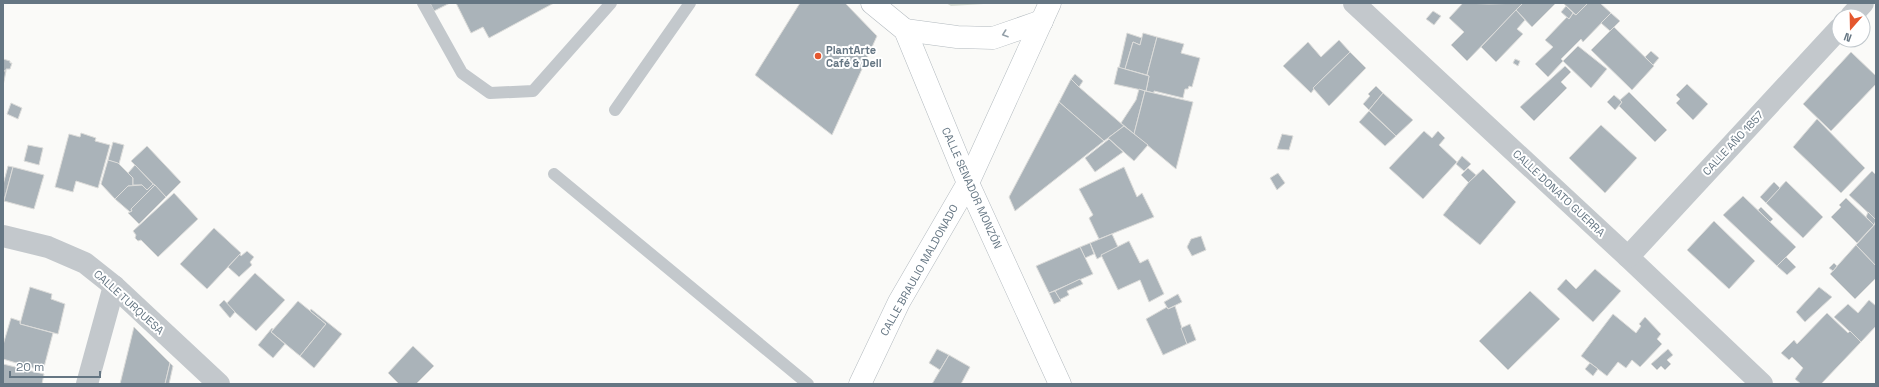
<svg xmlns="http://www.w3.org/2000/svg" width="1879" height="387" font-family="'Space Grotesk',sans-serif">
<style>
.green{fill:#dadfd7}
.building{fill:#aab3b9;stroke:#dcdcda}
.lines{fill:none;stroke-linecap:round;stroke-linejoin:round}
.secondary-casing{stroke:#b3babf;stroke-width:23}
.lane{stroke:#c3c8cc;stroke-width:12}
.street{stroke:#c3c8cc;stroke-width:22}
.secondary{stroke:#fff;stroke-width:22}
.oneway{stroke:#939fa8}
.poi-dot{fill:#e4572e;stroke:#fff;stroke-width:1.5}
.labels{text-anchor:middle;dominant-baseline:central;stroke-width:4;stroke-linejoin:round;paint-order:stroke}
.poi-label{font-size:11px;font-weight:bold;fill:#657683;stroke:#fff;text-anchor:start}
.street-label{font-size:11px;fill:#657683;stroke:#fff}
</style>
<rect width="100%" height="100%" fill="#fafaf8"/>
<path class="green" d="M946 3H1000L951 6Z"/>
<g class="building">
<path d="M430 3H450L434 11Z"/>
<path d="M456 3H554L489 38 483 27 471 33Z"/>
<path d="M800 3H845L877 36 832 135 755 75Z"/>
<path d="M1463 3 1489 4 1523 3 1467 61 1451 45 1464 32 1449 18Z"/>
<path d="M1523 3H1556L1532 27 1516 10Z"/>
<path d="M1563 3H1588L1576 15Z"/>
<path d="M1588 3H1600L1611 13 1583 42 1581 39 1561 59 1563 61 1548 77 1535 64 1553 47 1545 40 1567 17 1569 19 1573 13 1576 15Z"/>
<path d="M1566 6 1573 13 1569 19 1561 12Z"/>
<path d="M1516 10 1525 20 1517 29 1523 34 1496 62 1481 47Z"/>
<path d="M1433 11 1441 16 1434 25 1426 19Z"/>
<path d="M1611 13 1620 21 1610 31 1601 23Z"/>
<path d="M1614 27 1654 66 1632 90 1591 50Z"/>
<path d="M1127 33 1142 38 1140 45 1133 42 1125 69 1119 68Z"/>
<path d="M1143 33 1157 37 1147 75 1125 69 1133 42 1140 45Z"/>
<path d="M1157 37 1184 44 1181 53 1200 58 1192 87 1189 86 1188 89H1185L1183 98 1154 91V93L1146 91 1149 76 1147 75Z"/>
<path d="M1339 40 1350 52 1313 88 1314 89 1311 93 1283 66 1308 42 1321 57Z"/>
<path d="M1578 46 1607 69 1591 88 1563 61Z"/>
<path d="M1651 51 1659 58 1653 65 1645 57Z"/>
<path d="M1350 52 1366 68 1329 106 1313 88Z"/>
<path d="M1851 52 1876 76V84L1831 131 1803 104Z"/>
<path d="M3 59 10 61V63H12L10 69H6V71H3Z"/>
<path d="M1515 59 1520 61 1518 66 1513 63Z"/>
<path d="M1565 66 1571 72 1561 82 1567 88 1534 121 1520 107Z"/>
<path d="M1118 67 1149 76 1146 91 1114 84Z"/>
<path d="M3 71H6L3 86Z"/>
<path d="M1075 74 1083 81 1079 87 1071 79Z"/>
<path d="M1071 79 1079 87 1124 126 1104 141 1059 102Z"/>
<path d="M1687 84 1708 104 1693 120 1676 103 1680 99 1676 95Z"/>
<path d="M1376 86 1383 93 1369 110 1363 104 1370 96 1368 94Z"/>
<path d="M1139 89 1145 91 1134 134 1121 123 1136 100Z"/>
<path d="M1145 91 1193 102 1176 169 1134 134Z"/>
<path d="M1629 92 1667 130 1655 142 1619 106 1622 102 1620 100Z"/>
<path d="M1383 93 1413 120 1396 136 1369 110Z"/>
<path d="M1614 95 1622 102 1615 110 1607 102Z"/>
<path d="M1059 102 1104 141 1015 211 1009 197Z"/>
<path d="M11 103 22 108 18 119 7 114Z"/>
<path d="M1369 111 1396 136 1385 146 1359 122Z"/>
<path d="M1817 119 1865 168 1841 193 1793 147Z"/>
<path d="M1601 125 1637 158 1605 193 1569 158Z"/>
<path d="M1124 126 1148 145 1134 161 1108 138Z"/>
<path d="M1424 131 1432 138 1438 131 1445 138 1439 145 1457 162 1423 199 1389 168Z"/>
<path d="M81 133 96 138 95 141 110 145 98 188 76 181 73 192 55 187 69 134 80 137Z"/>
<path d="M1282 134 1293 136 1289 150 1277 149Z"/>
<path d="M1109 139 1123 152 1095 172 1085 158Z"/>
<path d="M113 142 124 145 119 164 108 160Z"/>
<path d="M28 145 43 148 39 165 24 161Z"/>
<path d="M147 146 181 182 166 197 131 161Z"/>
<path d="M1462 156 1471 164 1464 171 1456 164Z"/>
<path d="M108 160 118 163 133 178V186H128L115 199 101 184Z"/>
<path d="M135 165 153 184 147 190 142 185H133V178L128 173Z"/>
<path d="M8 166 13 167 4 201 3 185Z"/>
<path d="M13 167 44 175 34 209 4 201Z"/>
<path d="M1124 167 1137 197 1142 193 1154 217 1099 239 1089 218 1093 215 1079 189Z"/>
<path d="M1468 168 1476 175 1469 183 1461 175Z"/>
<path d="M1483 169 1516 202 1480 245 1443 215 1469 182Z"/>
<path d="M1872 171 1876 175V220L1849 195Z"/>
<path d="M1278 173 1285 183 1277 190 1270 178Z"/>
<path d="M1786 181 1823 217 1803 238 1766 203Z"/>
<path d="M1774 182 1780 188 1766 203 1760 197Z"/>
<path d="M153 184 155 185 131 209 132 211 130 212 115 199 128 186 142 185 147 190Z"/>
<path d="M155 185 166 197 139 224 128 213 132 211 131 209Z"/>
<path d="M174 193 198 219 158 257 141 240 138 241 135 238 136 235 133 231Z"/>
<path d="M1743 196 1796 247 1777 266 1723 215Z"/>
<path d="M1846 198 1874 225 1857 243 1831 217 1841 207 1839 205Z"/>
<path d="M1761 207 1773 219 1770 222 1758 210Z"/>
<path d="M1868 212 1876 220 1874 225 1866 217Z"/>
<path d="M1714 221 1755 261 1729 289 1687 250Z"/>
<path d="M1876 223V266L1856 245Z"/>
<path d="M214 228 241 253 207 289 180 264Z"/>
<path d="M1112 234 1118 247 1097 259 1090 243Z"/>
<path d="M1201 236 1206 250 1192 256 1187 247 1191 239Z"/>
<path d="M1129 241 1140 263 1148 259 1164 294 1149 302 1140 280 1118 290 1101 255Z"/>
<path d="M1090 243 1094 254 1085 258 1080 247Z"/>
<path d="M1856 245 1876 266V278L1855 299 1830 274Z"/>
<path d="M1080 247 1093 274 1049 293 1036 266Z"/>
<path d="M247 251 254 257 250 262 252 265 239 277 228 267 240 254 241 256Z"/>
<path d="M1786 257 1796 267 1787 275 1777 266Z"/>
<path d="M1834 263 1837 266 1833 271 1829 268Z"/>
<path d="M1595 269 1621 291 1593 322 1557 289 1566 279 1576 289Z"/>
<path d="M255 273 285 300 256 331 226 304Z"/>
<path d="M1080 279 1083 284 1067 291 1069 295 1059 300 1055 291Z"/>
<path d="M30 287 52 294 51 299 65 304 58 334 20 324Z"/>
<path d="M1819 287 1832 297 1805 322 1796 312Z"/>
<path d="M1055 291 1061 301 1054 304 1049 293Z"/>
<path d="M1530 291 1560 319 1508 370 1479 341Z"/>
<path d="M1178 294 1182 302 1168 309 1164 302Z"/>
<path d="M224 300 235 312 230 318 219 305Z"/>
<path d="M1869 300 1876 306V326L1861 342 1834 317 1848 304 1858 313Z"/>
<path d="M298 301 326 324 300 356 271 332Z"/>
<path d="M1175 306 1187 344 1163 355 1146 319 1167 307 1168 309Z"/>
<path d="M311 309 342 334 314 368 300 356 326 324 310 311Z"/>
<path d="M1827 313 1848 333 1850 331 1861 342 1821 384H1801L1795 379 1803 368 1792 357 1789 360 1781 353 1794 340 1797 344Z"/>
<path d="M1613 314 1636 333 1641 326 1639 324 1645 317 1661 334 1657 339 1662 344 1640 367 1632 360 1626 368 1618 362 1607 376 1581 356Z"/>
<path d="M11 318 20 321V324L53 333 43 371 3 359V345Z"/>
<path d="M1190 324 1196 340 1187 344 1181 328Z"/>
<path d="M134 327 170 363 165 384H120Z"/>
<path d="M272 328 273 329 271 332 285 344 273 358 258 345Z"/>
<path d="M413 346 434 366 416 384H399L388 373Z"/>
<path d="M937 349 949 355 940 370 929 363Z"/>
<path d="M1668 349 1673 355 1667 360 1671 364 1665 370 1661 366 1657 370 1651 364Z"/>
<path d="M949 355 970 367 961 384H932Z"/>
<path d="M170 363 173 366 169 384H165Z"/>
<path d="M1590 363 1598 369 1593 376 1585 369Z"/>
<path d="M3 364 44 374 42 384H3Z"/>
</g>
<g class="lines">
<defs>
<g id="secondary">
<path d="M872 3 905 30 968 183 1060 384"/>
<path d="M905 30 957 37 993 38 1042 21"/>
<path d="M860 384 899 302 968 183 1050 3"/>
</g>
</defs>
<use href="#secondary" class="secondary-casing"/>
<g class="lane">
<path d="M423 3 462 73 490 93 533 91 611 3"/>
<path d="M615 110 690 3"/>
<path d="M554 174 808 384"/>
</g>
<g class="street">
<path d="M1354 3 1628 257 1762 384"/>
<path d="M1851 16 1863 3"/>
<path d="M3 236 48 247 85 263 114 286 219 384"/>
<path d="M1628 257 1839 29"/>
<path d="M87 384 114 286"/>
</g>
<use href="#secondary" class="secondary"/>
</g>
<defs><path id="oneway-chevron" d="M-2-3.5L2.5 0L-2 3.5" fill="none" stroke-width="1.6" stroke-linecap="round" stroke-linejoin="round"/></defs>
<use class="oneway" href="#oneway-chevron" transform="translate(1005 34) rotate(161)"/>
<circle class="poi-dot" cx="818" cy="56" r="4"/>
<g class="labels">
<g class="poi-label">
<text x="826" y="50">PlantArte<tspan x="826" dy="13">Café &amp; Deli</tspan></text>
</g>
<g class="street-label">
<text transform="translate(1733 143) rotate(-47)">CALLE AÑO 1857</text>
<text transform="translate(972 188) rotate(66)">CALLE SENADOR MONZÓN</text>
<text transform="translate(1559 193) rotate(43)">CALLE DONATO GUERRA</text>
<text transform="translate(919 270) rotate(-61)">CALLE BRAULIO MALDONADO</text>
<text transform="translate(129 302) rotate(42)">CALLE TURQUESA</text>
</g>
</g>
<rect width="1879" height="387" fill="none" stroke="#657683" stroke-width="8"/>
<g transform="translate(1851 28) rotate(200)"><circle r="19" fill="#ffffff" stroke="#c1c8cd"/>
<path d="M0-3L7 15L0 10L-7 15Z" fill="#e4572e"/>
<text y="-6" font-size="11" font-weight="bold" text-anchor="middle" fill="#657683">N</text>
</g>
<path d="M10 371v6h90v-6" fill="none" stroke="#657683" stroke-width="2"/>
<text x="16" y="371" font-size="12" fill="#657683" stroke="#ffffff" stroke-width="3" paint-order="stroke">20 m</text>
</svg>
